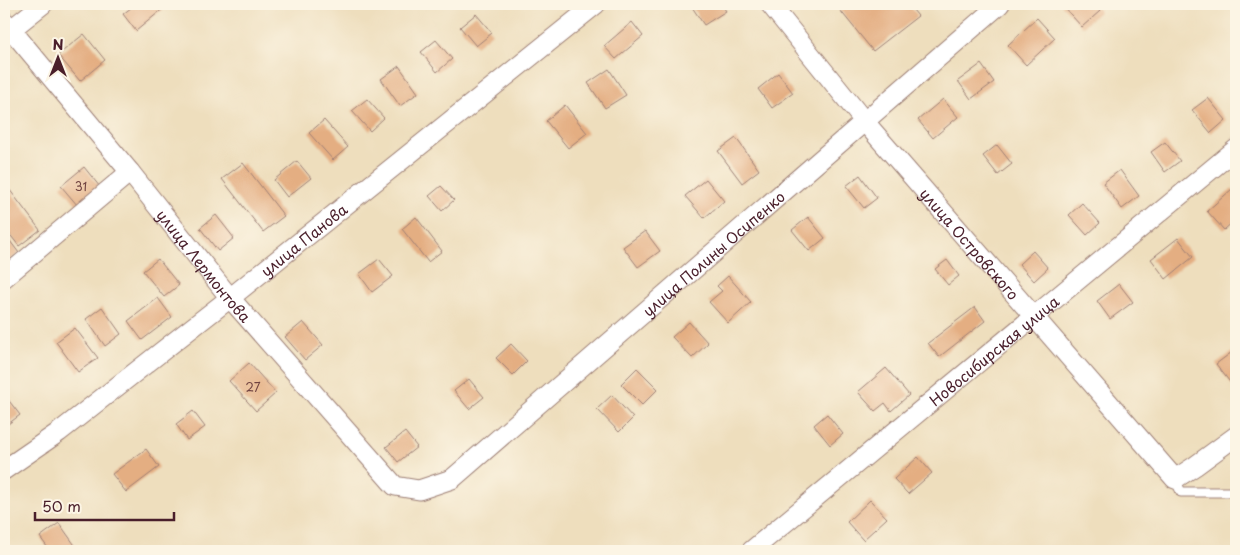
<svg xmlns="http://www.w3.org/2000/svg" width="1240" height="555" font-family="'Playpen Sans',sans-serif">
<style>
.building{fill:#e4ae82}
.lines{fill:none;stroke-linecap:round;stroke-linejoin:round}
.service-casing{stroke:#9c7e74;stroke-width:11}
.minor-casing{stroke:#9c7e74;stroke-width:21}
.service{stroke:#fff;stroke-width:9}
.minor{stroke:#fff;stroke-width:19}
.labels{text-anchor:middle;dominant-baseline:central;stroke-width:4.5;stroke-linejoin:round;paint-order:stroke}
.number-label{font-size:12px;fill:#704341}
.street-label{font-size:15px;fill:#4a1f2b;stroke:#fcf5e5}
</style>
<rect width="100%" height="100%" fill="#fcf5e5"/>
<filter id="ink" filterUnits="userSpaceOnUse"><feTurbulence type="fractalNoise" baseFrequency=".02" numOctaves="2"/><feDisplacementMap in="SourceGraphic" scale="10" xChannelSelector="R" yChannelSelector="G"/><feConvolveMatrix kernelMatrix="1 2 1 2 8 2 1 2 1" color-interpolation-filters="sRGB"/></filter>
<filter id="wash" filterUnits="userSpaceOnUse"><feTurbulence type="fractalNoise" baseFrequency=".0096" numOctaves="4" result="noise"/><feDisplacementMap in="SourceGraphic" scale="20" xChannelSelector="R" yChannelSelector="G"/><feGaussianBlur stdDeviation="1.12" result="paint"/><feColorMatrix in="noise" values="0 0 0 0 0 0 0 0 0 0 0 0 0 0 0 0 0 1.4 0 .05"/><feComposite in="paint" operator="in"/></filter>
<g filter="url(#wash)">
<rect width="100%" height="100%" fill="#eedebd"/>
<g id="blocks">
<g class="building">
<path d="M136 4H163L165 7 136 31 123 14Z"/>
<path d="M690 4H721L726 11 704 25Z"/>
<path d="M835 4H908L918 16 873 51Z"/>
<path d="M1061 4H1093L1100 11 1082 27Z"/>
<path d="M476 14 492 33 476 46 460 27Z"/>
<path d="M1037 18 1055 38 1026 65 1008 45Z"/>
<path d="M632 22 643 36 616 59 604 46Z"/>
<path d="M84 34 105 60 80 81 58 55Z"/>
<path d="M436 40 452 59 437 72 421 52Z"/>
<path d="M981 64 994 82 971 99 958 81Z"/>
<path d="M399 66 418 93 400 106 381 79Z"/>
<path d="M609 69 626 95 605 108 588 83Z"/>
<path d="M778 73 793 93 772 108 758 89Z"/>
<path d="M1208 98 1226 120 1211 133 1192 110Z"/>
<path d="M367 99 384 118 370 131 352 111Z"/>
<path d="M943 99 958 117 933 138 918 120Z"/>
<path d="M565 105 587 133 568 148 546 121Z"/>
<path d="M324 120 348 147 333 160 309 133Z"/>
<path d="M736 138 759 170 742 183 718 151Z"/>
<path d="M1165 142 1180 161 1165 172 1151 152Z"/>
<path d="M997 145 1012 164 998 175 983 156Z"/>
<path d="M297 161 311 178 287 197 274 180Z"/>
<path d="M243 163 284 216 263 232 222 179Z"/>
<path d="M84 167 100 187 78 206 61 186Z"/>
<path d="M1120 170 1139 196 1122 209 1103 183Z"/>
<path d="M860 175 877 198 864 208 846 186Z"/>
<path d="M706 179 724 201 704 218 685 196Z"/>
<path d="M6 185 40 230 19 246 4 227V187Z"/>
<path d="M441 186 454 200 442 211 429 196Z"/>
<path d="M1232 189 1236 195V219L1224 230 1207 211Z"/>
<path d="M1082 203 1100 223 1087 235 1069 215Z"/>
<path d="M216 215 234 238 218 251 200 228Z"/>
<path d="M416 217 442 251 428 262 402 229Z"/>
<path d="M808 217 825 238 809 251 792 230Z"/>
<path d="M645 231 660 251 638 267 623 247Z"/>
<path d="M4 233 19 253 4 265Z"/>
<path d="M1178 238 1193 257 1166 279 1151 259Z"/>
<path d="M1033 251 1048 268 1034 281 1019 264Z"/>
<path d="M158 259 179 285 164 297 143 271Z"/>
<path d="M379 259 393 276 372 292 359 274Z"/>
<path d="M947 260 959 276 948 285 935 269Z"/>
<path d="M728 276 751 302 728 323 709 302 722 291 717 286Z"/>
<path d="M1119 284 1133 302 1110 319 1097 301Z"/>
<path d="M158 298 172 317 142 340 128 321Z"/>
<path d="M102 307 121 334 105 346 86 319Z"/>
<path d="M975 307 985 321 939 357 928 343Z"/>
<path d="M303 322 323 345 305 360 285 337Z"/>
<path d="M689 322 708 343 692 358 672 337Z"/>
<path d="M75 328 98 358 78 372 56 342Z"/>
<path d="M511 344 527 361 513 375 496 358Z"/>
<path d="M1236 349V390L1216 364Z"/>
<path d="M249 363 276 393 256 411 229 381Z"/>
<path d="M637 368 658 389 642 405 621 384Z"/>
<path d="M886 368 909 395 891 411 885 403 875 411 858 392Z"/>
<path d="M469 379 484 397 469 409 454 391Z"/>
<path d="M612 395 633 418 619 432 597 409Z"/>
<path d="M6 397 20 415 4 427V399Z"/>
<path d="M193 411 205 427 187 440 176 424Z"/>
<path d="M827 414 843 434 830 445 814 425Z"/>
<path d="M405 432 417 447 398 462 386 447Z"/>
<path d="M146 449 159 467 126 492 112 474Z"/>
<path d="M918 457 932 473 908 494 894 479Z"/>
<path d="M870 500 887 518 863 540 847 522Z"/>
<path d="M59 523 79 551H50L40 537Z"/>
</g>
</g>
</g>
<g filter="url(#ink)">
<use href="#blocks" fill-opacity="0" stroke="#9c7e74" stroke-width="1"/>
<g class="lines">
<defs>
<path id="service" d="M1175 479 1181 492H1236"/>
<g id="minor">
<path id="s1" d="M770 4 864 121 1175 479 1195 466 1236 436"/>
<path id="s2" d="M4 21 130 172 230 298 395 486 419 490 452 479 1000 4"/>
<path d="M4 35 43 4"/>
<path d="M4 278 130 172"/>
<path id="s3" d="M4 470 59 432 230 298 596 4"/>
<path id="s4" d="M751 551 1236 149"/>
</g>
</defs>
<use href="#service" class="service-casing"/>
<use href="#minor" class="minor-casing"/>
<use href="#service" class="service"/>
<use href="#minor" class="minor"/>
</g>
</g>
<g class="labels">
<g class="number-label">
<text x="81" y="186">31</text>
<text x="253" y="387">27</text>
</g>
<g class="street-label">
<text stroke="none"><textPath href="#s3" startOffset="378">улица Панова</textPath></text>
<text stroke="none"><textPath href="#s1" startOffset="312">улица Островского</textPath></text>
<text stroke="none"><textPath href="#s2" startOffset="1012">улица Полины Осипенко</textPath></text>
<text stroke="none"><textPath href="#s2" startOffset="316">улица Лермонтова</textPath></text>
<text stroke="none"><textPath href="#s4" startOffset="315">Новосибирская улица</textPath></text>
</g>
</g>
<rect width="1240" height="555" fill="none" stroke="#fcf5e5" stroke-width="20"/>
<g transform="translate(58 58)" stroke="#fcf5e5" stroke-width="4" paint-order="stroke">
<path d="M0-4L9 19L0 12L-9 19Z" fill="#4a1f2b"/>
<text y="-8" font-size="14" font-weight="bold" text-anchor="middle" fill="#4a1f2b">N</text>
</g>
<path d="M35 512v8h139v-8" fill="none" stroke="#4a1f2b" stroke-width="2.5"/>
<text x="42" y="512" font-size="15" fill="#4a1f2b" stroke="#fcf5e5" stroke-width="4" paint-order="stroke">50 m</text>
</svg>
